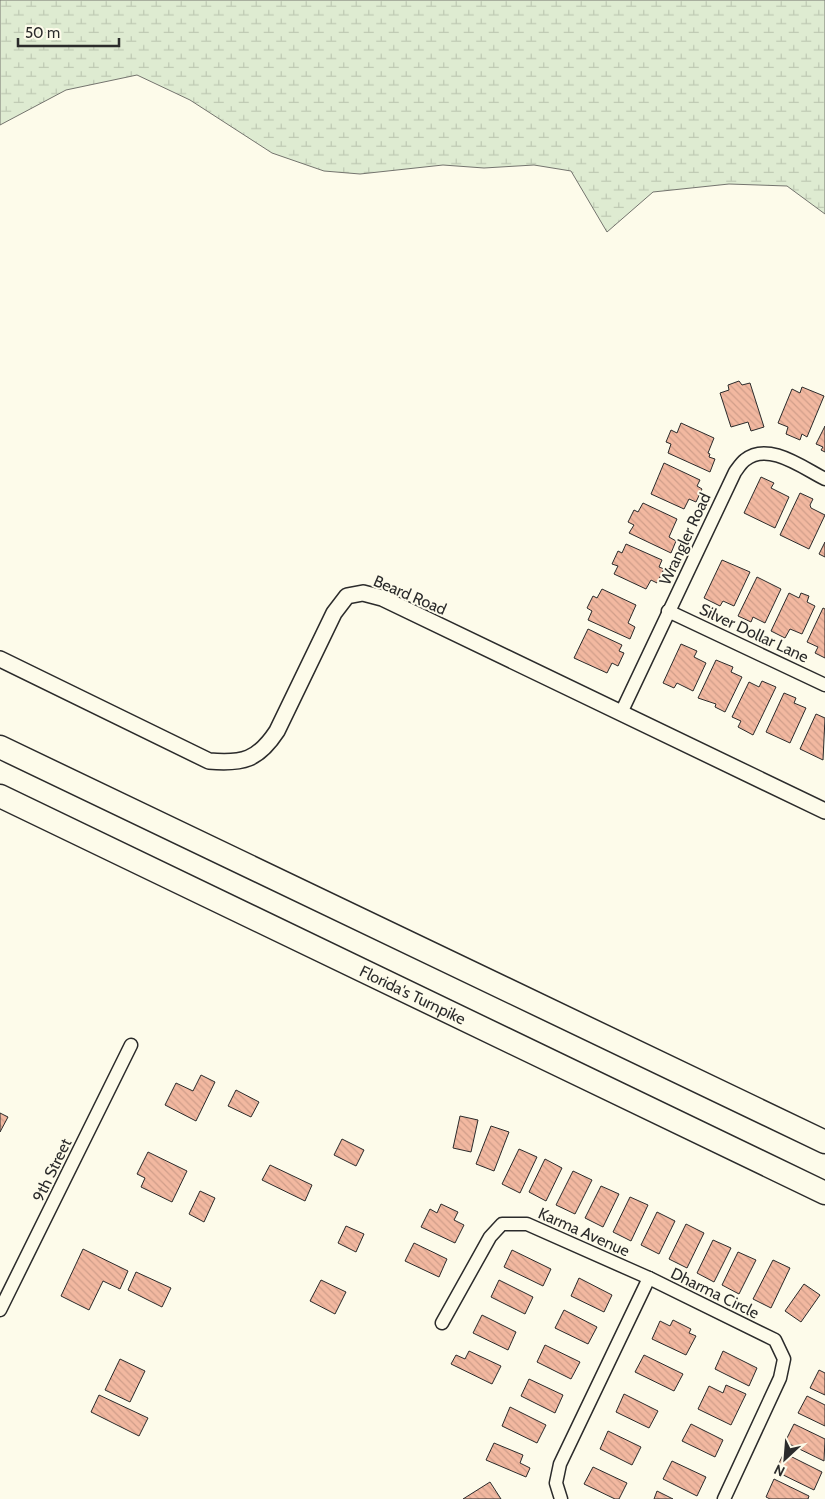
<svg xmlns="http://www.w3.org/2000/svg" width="825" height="1499" font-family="Cabin,sans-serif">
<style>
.wetland{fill:url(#wetland-marsh);stroke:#74746e}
.building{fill:url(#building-back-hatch);stroke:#2b2b2b}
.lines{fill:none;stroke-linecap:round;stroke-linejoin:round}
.minor-casing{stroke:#2b2b2b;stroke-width:15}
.tertiary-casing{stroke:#2b2b2b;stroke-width:18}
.motorway-casing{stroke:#2b2b2b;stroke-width:25}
.minor{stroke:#fdfbea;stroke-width:12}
.tertiary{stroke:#fdfbea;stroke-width:15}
.motorway{stroke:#fdfbea;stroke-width:22}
.labels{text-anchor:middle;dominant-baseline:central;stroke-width:4;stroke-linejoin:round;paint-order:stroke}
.street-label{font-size:16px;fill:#2b2b2b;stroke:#fdfbea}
</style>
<defs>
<pattern id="wetland-marsh" width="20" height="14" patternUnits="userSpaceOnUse" patternTransform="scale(1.25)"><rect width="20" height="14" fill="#deebd1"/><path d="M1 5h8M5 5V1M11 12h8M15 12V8" fill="none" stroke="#bfcab4"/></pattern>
<pattern id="building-back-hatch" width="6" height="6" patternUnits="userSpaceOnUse" patternTransform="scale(1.25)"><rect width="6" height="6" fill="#f2b8a0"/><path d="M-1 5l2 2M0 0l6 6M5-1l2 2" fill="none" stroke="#d09e8a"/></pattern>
</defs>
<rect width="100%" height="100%" fill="#fdfbea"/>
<path class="wetland" d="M0 0H825V214L787 186 729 184 653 192 607 232 571 171 534 165 484 168 443 165 360 174 324 171 272 153 190 100 137 75 66 90 0 125Z"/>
<g class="building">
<path d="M739 381 742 385 750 383 764 427 751 431 748 422 731 427 720 393 729 390 728 385Z"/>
<path d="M802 387 824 396 807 437 802 434 800 440 786 434 788 427 778 423 792 389 800 393Z"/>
<path d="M681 423 714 438 708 453 710 454 709 457 715 459 710 472 668 453 671 444 666 442 671 430 677 433Z"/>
<path d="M825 426V452L821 450 823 447 816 444Z"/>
<path d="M664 463 700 480 697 486 702 489 696 502 689 499 684 509 651 494Z"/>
<path d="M761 477 774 483 771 488 789 497 775 528 744 513Z"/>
<path d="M800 493 813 499 810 505 811 508 825 515 809 549 780 535Z"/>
<path d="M643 503 677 519 669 537 676 541 671 553 629 533 634 525 628 522 634 510 638 512Z"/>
<path d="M825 542V557L819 554Z"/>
<path d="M626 544 662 560 659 567 664 569 657 583 651 580 646 589 614 574 618 566 612 564 618 551 622 553Z"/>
<path d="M722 560 750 572 734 606 723 601 720 606 704 598Z"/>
<path d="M757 577 781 589 765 623 753 617 751 622 738 616Z"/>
<path d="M602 589 636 605 628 623 635 627 630 639 588 620 592 611 587 608 593 596 597 598Z"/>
<path d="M789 593 799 598 801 593 809 596 807 602 815 606 802 634 790 629 785 638 771 631Z"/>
<path d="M823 608 825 609V658L815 653 818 647 807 642Z"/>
<path d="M588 629 622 645 619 651 624 653 618 666 612 663 607 673 574 658Z"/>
<path d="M681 644 697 651 694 657 706 663 693 691 677 683 674 688 663 683Z"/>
<path d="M716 660 733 667 731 672 742 677 725 712 715 707 716 704 698 698Z"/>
<path d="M762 681 776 687 753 735 738 727 741 721 732 717 749 682 759 687Z"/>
<path d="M784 693 796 698 794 703 806 708 790 743 766 732Z"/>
<path d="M816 714 825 718 823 760 800 749Z"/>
<path d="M201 1075 215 1082 196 1121 165 1105 176 1083 193 1091Z"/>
<path d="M236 1090 259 1102 251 1117 228 1106Z"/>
<path d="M0 1113 8 1117 0 1132Z"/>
<path d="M460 1116 478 1120 471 1152 453 1148Z"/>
<path d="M491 1126 509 1132 494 1171 476 1164Z"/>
<path d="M342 1139 364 1150 356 1166 334 1155Z"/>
<path d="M519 1149 537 1157 520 1193 502 1184Z"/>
<path d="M148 1152 187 1171 172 1202 141 1187 145 1178 137 1174Z"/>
<path d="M545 1159 562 1168 546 1201 529 1192Z"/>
<path d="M270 1165 312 1185 305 1201 262 1180Z"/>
<path d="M573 1171 592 1180 575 1214 556 1205Z"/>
<path d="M601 1186 619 1194 603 1227 585 1218Z"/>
<path d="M200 1191 215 1198 204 1222 189 1214Z"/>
<path d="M630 1197 648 1205 631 1241 613 1232Z"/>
<path d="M441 1204 458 1212 454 1220 464 1225 455 1243 421 1227 430 1209 437 1213Z"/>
<path d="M657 1212 675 1221 659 1254 641 1245Z"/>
<path d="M686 1224 704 1233 687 1268 669 1259Z"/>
<path d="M346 1226 364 1234 356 1252 338 1243Z"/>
<path d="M713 1240 731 1248 714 1282 697 1273Z"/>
<path d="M414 1243 447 1259 439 1277 405 1261Z"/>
<path d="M83 1249 128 1271 120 1289 103 1281 89 1310 61 1296Z"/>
<path d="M512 1250 551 1269 543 1286 504 1267Z"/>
<path d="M738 1252 756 1260 739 1294 722 1285Z"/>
<path d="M773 1260 790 1268 771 1308 753 1299Z"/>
<path d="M136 1272 171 1288 162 1307 128 1290Z"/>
<path d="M579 1278 612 1295 604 1312 571 1296Z"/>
<path d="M321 1280 346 1292 335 1314 310 1301Z"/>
<path d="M499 1280 533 1297 525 1314 491 1297Z"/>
<path d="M804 1284 820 1295 801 1322 785 1311Z"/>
<path d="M564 1310 597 1327 588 1344 555 1328Z"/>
<path d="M482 1315 516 1332 508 1350 473 1333Z"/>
<path d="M673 1320 691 1329 689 1333 696 1336 686 1355 652 1339 660 1321 670 1326Z"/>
<path d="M545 1345 580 1362 571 1379 537 1362Z"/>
<path d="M469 1351 501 1366 492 1384 451 1364 456 1355 465 1359Z"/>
<path d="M723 1351 757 1368 749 1386 715 1369Z"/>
<path d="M644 1355 683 1374 674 1391 635 1372Z"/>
<path d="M120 1359 145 1371 130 1402 105 1390Z"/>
<path d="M819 1370 825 1373V1395L810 1388Z"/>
<path d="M529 1379 563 1395 555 1413 521 1396Z"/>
<path d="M726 1385 746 1394 731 1425 698 1409 709 1386 723 1393Z"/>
<path d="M624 1394 658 1411 649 1428 616 1412Z"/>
<path d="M99 1395 148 1418 139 1436 91 1412Z"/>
<path d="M807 1396 825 1405V1426L798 1413Z"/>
<path d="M510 1407 546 1425 537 1443 502 1426Z"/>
<path d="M691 1424 723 1440 715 1457 682 1441Z"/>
<path d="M794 1424 825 1439 824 1461 785 1442Z"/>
<path d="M608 1431 641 1447 632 1465 600 1449Z"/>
<path d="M494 1443 523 1455 520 1463 530 1468 526 1477 486 1460Z"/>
<path d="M784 1453 822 1472 814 1490 775 1471Z"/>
<path d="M672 1461 706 1477 697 1496 663 1479Z"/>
<path d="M593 1467 627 1483 619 1499H615L584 1484Z"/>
<path d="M774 1479 809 1496 808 1499H770L766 1497Z"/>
<path d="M490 1482 501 1499H463Z"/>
<path d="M657 1491 673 1499H654Z"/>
</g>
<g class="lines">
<defs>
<g id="minor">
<path d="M668 611 825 685"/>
<path d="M621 713 735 472C738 468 741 463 745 460 768 441 803 468 825 479"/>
<path d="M0 1310 131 1045"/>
<path d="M442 1323 490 1237 502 1224H527L649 1278 775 1340 784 1359 780 1378 724 1499"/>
<path d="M561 1499 556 1483 560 1464 649 1278"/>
</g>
<path id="tertiary" d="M0 659 209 761C243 764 258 760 277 731L334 613 347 596 363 593 382 598 825 811"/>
<g id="motorway">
<path d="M0 747 825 1142"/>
<path id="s1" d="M0 796 825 1193"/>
</g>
</defs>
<use href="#minor" class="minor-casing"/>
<use href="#tertiary" class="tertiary-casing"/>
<use href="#motorway" class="motorway-casing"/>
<use href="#minor" class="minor"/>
<use href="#tertiary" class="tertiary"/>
<use href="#motorway" class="motorway"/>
</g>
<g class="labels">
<g class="street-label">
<text transform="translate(685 539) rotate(-65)">Wrangler Road</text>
<text transform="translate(410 595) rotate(23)">Beard Road</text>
<text transform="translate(754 633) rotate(25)">Silver Dollar Lane</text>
<text stroke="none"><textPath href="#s1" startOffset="458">Florida's Turnpike</textPath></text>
<text transform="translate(52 1170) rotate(-64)">9th Street</text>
<text transform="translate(584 1232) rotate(24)">Karma Avenue</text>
<text transform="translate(715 1293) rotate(26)">Dharma Circle</text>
</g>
</g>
<g transform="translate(785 1459) rotate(206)" stroke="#fdfbea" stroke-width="4" paint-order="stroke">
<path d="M0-4L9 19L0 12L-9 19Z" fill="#2b2b2b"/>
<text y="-8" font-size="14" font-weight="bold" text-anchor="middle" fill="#2b2b2b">N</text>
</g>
<path d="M18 38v8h101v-8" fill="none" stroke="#2b2b2b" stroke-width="2.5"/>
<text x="25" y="38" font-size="15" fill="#2b2b2b" stroke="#fdfbea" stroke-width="4" paint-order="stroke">50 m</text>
</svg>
